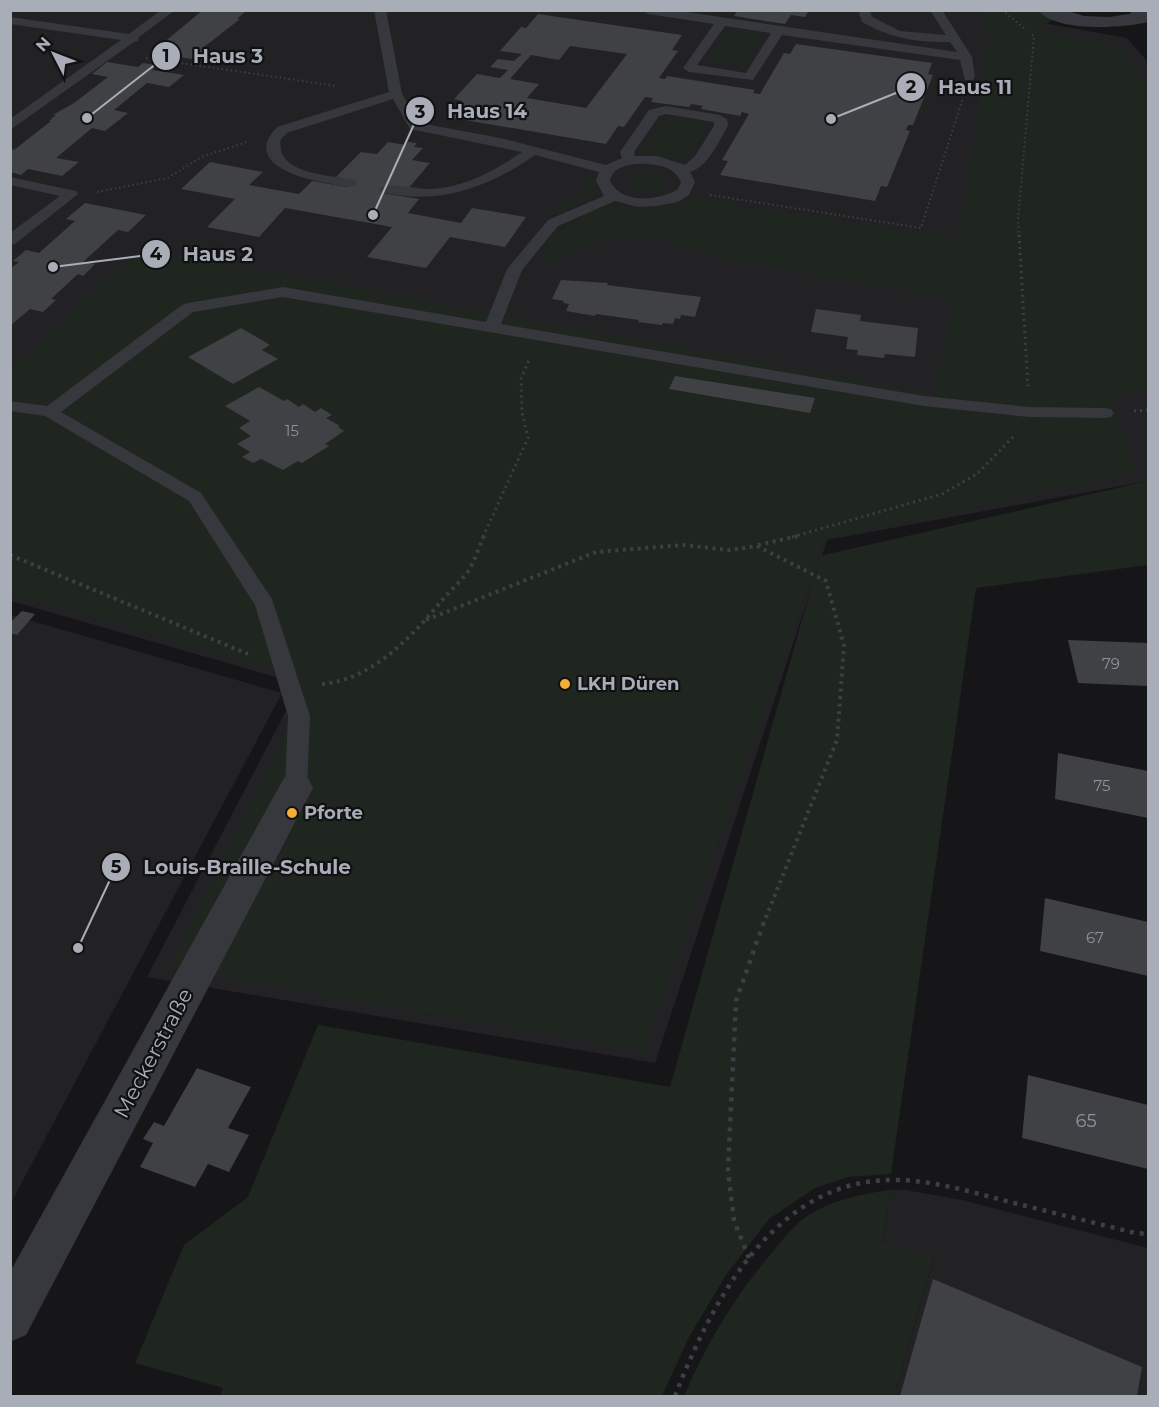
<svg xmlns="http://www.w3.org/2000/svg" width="1159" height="1407" font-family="Montserrat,sans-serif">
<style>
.built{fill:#222225}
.green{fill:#1e261f}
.building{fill:#404145;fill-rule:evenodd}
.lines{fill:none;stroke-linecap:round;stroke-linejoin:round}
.path-far3{stroke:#3d3f44;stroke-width:2;stroke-dasharray:1.5 3;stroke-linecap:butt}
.path-far2{stroke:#3d3f44;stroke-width:3;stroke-dasharray:2 4;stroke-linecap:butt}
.path-far1{stroke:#3d3f44;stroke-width:4;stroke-dasharray:3 4.5;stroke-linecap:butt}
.path{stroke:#3d3f44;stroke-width:4.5;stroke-dasharray:4 6;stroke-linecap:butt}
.service{fill:#37383d;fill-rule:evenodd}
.minor{fill:#37383d;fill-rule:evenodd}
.tertiary{fill:#37383d;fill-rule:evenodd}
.poi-dot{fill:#f2b134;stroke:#111113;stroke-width:2}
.labels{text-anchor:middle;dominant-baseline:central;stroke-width:4.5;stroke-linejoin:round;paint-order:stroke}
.number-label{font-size:15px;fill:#8e929b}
.poi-label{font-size:18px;font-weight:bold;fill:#a8adb8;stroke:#111113;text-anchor:start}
.near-number-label{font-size:18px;fill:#8e929b}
.near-street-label{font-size:21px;fill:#a8adb8;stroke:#111113}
.leader{fill:none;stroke:#a8adb8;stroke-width:2}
.callout-dot{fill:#a8adb8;stroke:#111113;stroke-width:2}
.mark-label{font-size:18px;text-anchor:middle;font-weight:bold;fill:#111}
.callout-label{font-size:20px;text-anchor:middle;font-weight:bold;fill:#a8adb8;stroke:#111113;stroke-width:4.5;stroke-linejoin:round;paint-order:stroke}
</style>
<rect width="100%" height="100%" fill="#161618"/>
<g class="built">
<path d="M1026 10 1049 24 1127 38 1148 62V481L827 540 655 1063 147 977 300 684 11 601 10 11Z"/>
<path d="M11 615 282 693 11 1203Z"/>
<path d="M890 1190H906L962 1200 1148 1248V1396H894L934 1257 882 1242Z"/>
</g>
<g class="green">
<path d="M982 11H1072L1033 30 1115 45 1148 86V388L1108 398 1136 472 824 539 644 1051 169 968 311 681 11 593V369L140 248 935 394 953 299 715 257 661 239 617 236 536 265 554 232 579 220 585 214 605 206 649 208 678 203 693 195 732 205 959 238 990 34Z"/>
<path d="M731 28 763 33 741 66 708 61Z"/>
<path d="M680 116 703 122 707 127 687 161 641 153 663 121Z"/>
<path d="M644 172 662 175 667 181V184C656 195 637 194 627 184L629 177Z"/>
<path d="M592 175 599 191 594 197 548 218 555 206 578 196Z"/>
<path d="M1148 481V565L976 588 891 1174 848 1177 815 1188 769 1219 726 1275 689 1337 662 1396H220L223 1388 135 1363 184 1245 248 1197 318 1025 670 1087 820 556Z"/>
<path d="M890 1190 882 1242 934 1256 894 1396H684C707 1342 737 1293 775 1249 784 1238 795 1224 807 1216 832 1200 861 1194 890 1190Z"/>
</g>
<g class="building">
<path d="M203 10H247L237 19H240L200 50 210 51 199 60 151 53Z"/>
<path d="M738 10H809L805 17 791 15 785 24 734 16Z"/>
<path d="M538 14 682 35 672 50 678 51 659 78 665 79 667 76 755 90 753 93 760 94 784 53 790 54 796 44 932 63 928 74 933 75 913 125H908L906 130 910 131 887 187 881 186 875 201 720 175 728 161 722 160 749 114 742 112 740 116 701 109 703 106 691 104 689 107 651 102 653 98 645 97 624 127 618 126 606 144 447 117 462 101 454 99 477 74 500 78 508 70 490 67 498 59 514 61 522 54 500 51 521 27 526 28ZM570 46 627 54 586 108 527 98 539 84 510 79 531 55 559 60Z"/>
<path d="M107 62 138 67 143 63 157 65 152 70 184 75 169 87 147 83 114 110 128 113 105 131 92 128 56 158 79 162 62 176 28 169 21 175 10 172 12 166H10V149L14 150 51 121H49L56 115H53L74 103 108 77 92 74Z"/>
<path d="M388 142 406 145 408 142 417 143 414 147 423 148 412 160 430 163 407 190 389 186 382 193 419 199 408 213 461 223 472 208 526 217 505 247 450 237 426 268 367 257 392 227 285 208 259 237 207 227 235 199 181 189 210 162 263 172 249 185 299 194 312 181 346 187 352 180 336 177 361 152 377 154Z"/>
<path d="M85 203 146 215 128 232 118 230 83 262 95 264 83 276 78 274 51 299 56 300 43 312 30 309 10 326V269L19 262 13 261 26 250 39 253 75 221 66 219Z"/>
<path d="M561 280 608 283 607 285 701 297 695 317 681 315 680 319 675 318 673 324 663 323 662 325 638 322 639 320 596 314 595 316 566 311 569 304 563 303 564 301 552 299Z"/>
<path d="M816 309 861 315 860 321 918 328 915 357 885 354 884 358 857 355 858 350 846 349 848 337 811 332Z"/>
<path d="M241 328 270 345 262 350 278 359 233 384 188 357Z"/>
<path d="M675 376 815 398 810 413 669 389Z"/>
<path d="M259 387 284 401 287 399 299 407 303 404 315 412 321 408 332 415 326 418 340 426 338 427 344 431 325 444 329 446 302 463 298 461 283 470 261 459 253 463 242 457 250 452 237 444 251 436 239 428 250 421 225 406Z"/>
<path d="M22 611 35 614 17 635 10 633V623Z"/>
<path d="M1068 640 1148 643V686L1078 683Z"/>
<path d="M1058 753 1148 771V818L1055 799Z"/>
<path d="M1045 898 1148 922V976L1040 951Z"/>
<path d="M197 1068 251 1087 228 1128 249 1135 229 1172 208 1164 195 1187 140 1167 153 1143 143 1139 154 1122 164 1126Z"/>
<path d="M1028 1075 1148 1105V1169L1022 1138Z"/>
<path d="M933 1279 1142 1367 1137 1396H900Z"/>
</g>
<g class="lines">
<g class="path-far3">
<path d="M1002 10 1025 29"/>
<path d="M146 58 337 86"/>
<path d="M97 192 168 178 201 157 247 142"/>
<path d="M710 195 921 228 963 98"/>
<path d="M1019 237 1018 220 1034 36 1031 33"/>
</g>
<g class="path-far2">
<path d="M1019 235 1028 386"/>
<path d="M1134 411 1148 410"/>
<path d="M483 537 528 438 522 413 521 379 529 360"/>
<path d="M792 537 942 494 977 474 1013 437"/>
</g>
<g class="path-far1">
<path d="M758 545 798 536"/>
<path d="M10 555 248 654"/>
<path d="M426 620 596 552 683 545 730 550 757 546 826 581 844 646 837 740 765 920"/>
<path d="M322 684C373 680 413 635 444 598 452 589 462 580 469 570 475 560 479 547 484 536"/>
</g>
<g class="path">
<path d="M749 1258 734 1221 728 1170 736 1001 765 919"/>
<path d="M675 1396C713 1298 777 1176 899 1180 934 1181 968 1191 1002 1200 1046 1211 1091 1222 1135 1233L1148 1234"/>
</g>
<g class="service">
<path d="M161 10H175L139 37 138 41 134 42 10 130V119L121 40 10 24V17L129 34Z"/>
<path d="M374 10H386L402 94 420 123 500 138 606 165 622 158 620 152 649 110 666 106 720 115 727 119 728 126C718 142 709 166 690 172L695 182 689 195 678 202 656 206 638 207 615 201 558 226 522 270 501 324 924 396 1029 407 1105 408 1111 409 1114 413 1111 417 1105 418 1029 417 924 406 283 297 193 312 61 412 201 493 272 599 310 716 307 788 304 794 296 797 288 794 285 788 288 716 255 605 189 501 45 416 10 411V401L47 406 182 305 188 303 283 287 486 322 507 269 548 220 604 196 596 181 599 172 535 155C488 188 438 206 381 192L379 189C386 181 416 189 428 189 463 188 493 172 522 152L410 129 393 99 287 133 281 139C274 175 333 175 355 180L357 183 355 186C346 188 336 185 327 183 301 179 242 163 277 127L389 92ZM666 114 714 122V126L695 156 685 165 657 156H635L634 152 659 116ZM649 164C665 166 674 168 681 182L678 189C658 201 622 205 610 181 613 164 636 163 649 164Z"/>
<path d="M642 10H673L957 52 950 42C919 43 889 38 862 22L858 10H870L872 17 900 31 946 35 930 10H942L972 57 975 77 973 80H965L960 60 782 35 753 80 689 72 683 68 714 24 648 14ZM725 26 771 33 746 73 697 65Z"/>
<path d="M10 177 76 191 78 194 15 244 10 245V233L60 196 10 185Z"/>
</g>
<g class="minor">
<path d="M1038 10H1065L1084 16 1109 17 1148 11V22C1123 28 1056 33 1038 10Z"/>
<path d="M296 774 308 778 313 788 26 1335 10 1342V1272L284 778Z"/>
</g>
<path class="tertiary" d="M1127 10H1148V22L1141 21Z"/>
</g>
<g class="poi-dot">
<circle cx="565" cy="684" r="6"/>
<circle cx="292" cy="813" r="6"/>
</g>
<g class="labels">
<g class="number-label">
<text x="292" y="430">15</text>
<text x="1111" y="663">79</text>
<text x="1102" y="785">75</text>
<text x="1095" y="937">67</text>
</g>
<g class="poi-label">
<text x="577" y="684">LKH Düren</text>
<text x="304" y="813">Pforte</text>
</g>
<g class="near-number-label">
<text x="1086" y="1121">65</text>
</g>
<g class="near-street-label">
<text transform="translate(153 1053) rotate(-62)">Meckerstraße</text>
</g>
</g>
<path class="leader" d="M87 118L166 56M831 119L911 87M373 215L420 111M53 267L156 254M78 948L116 867"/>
<g class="callout-dot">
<circle cx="87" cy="118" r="6"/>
<circle cx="831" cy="119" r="6"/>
<circle cx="373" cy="215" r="6"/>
<circle cx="53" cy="267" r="6"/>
<circle cx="78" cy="948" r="6"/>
<circle cx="166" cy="56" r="15"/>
<circle cx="911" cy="87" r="15"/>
<circle cx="420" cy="111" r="15"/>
<circle cx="156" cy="254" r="15"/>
<circle cx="116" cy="867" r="15"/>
</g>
<g class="mark-label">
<text x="166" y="62">1</text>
<text x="911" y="93">2</text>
<text x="420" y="118">3</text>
<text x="156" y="260">4</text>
<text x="116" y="873">5</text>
</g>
<g class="callout-label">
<text x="228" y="63">Haus 3</text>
<text x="975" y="94">Haus 11</text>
<text x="487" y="118">Haus 14</text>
<text x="218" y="261">Haus 2</text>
<text x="247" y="874">Louis-Braille-Schule</text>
</g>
<rect width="1159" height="1407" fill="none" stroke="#a8adb8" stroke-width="24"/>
<g transform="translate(54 54) rotate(312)" stroke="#111113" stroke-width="4.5" paint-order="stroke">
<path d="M0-4.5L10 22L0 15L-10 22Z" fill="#a8adb8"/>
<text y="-9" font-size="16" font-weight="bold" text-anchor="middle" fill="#a8adb8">N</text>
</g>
</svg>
